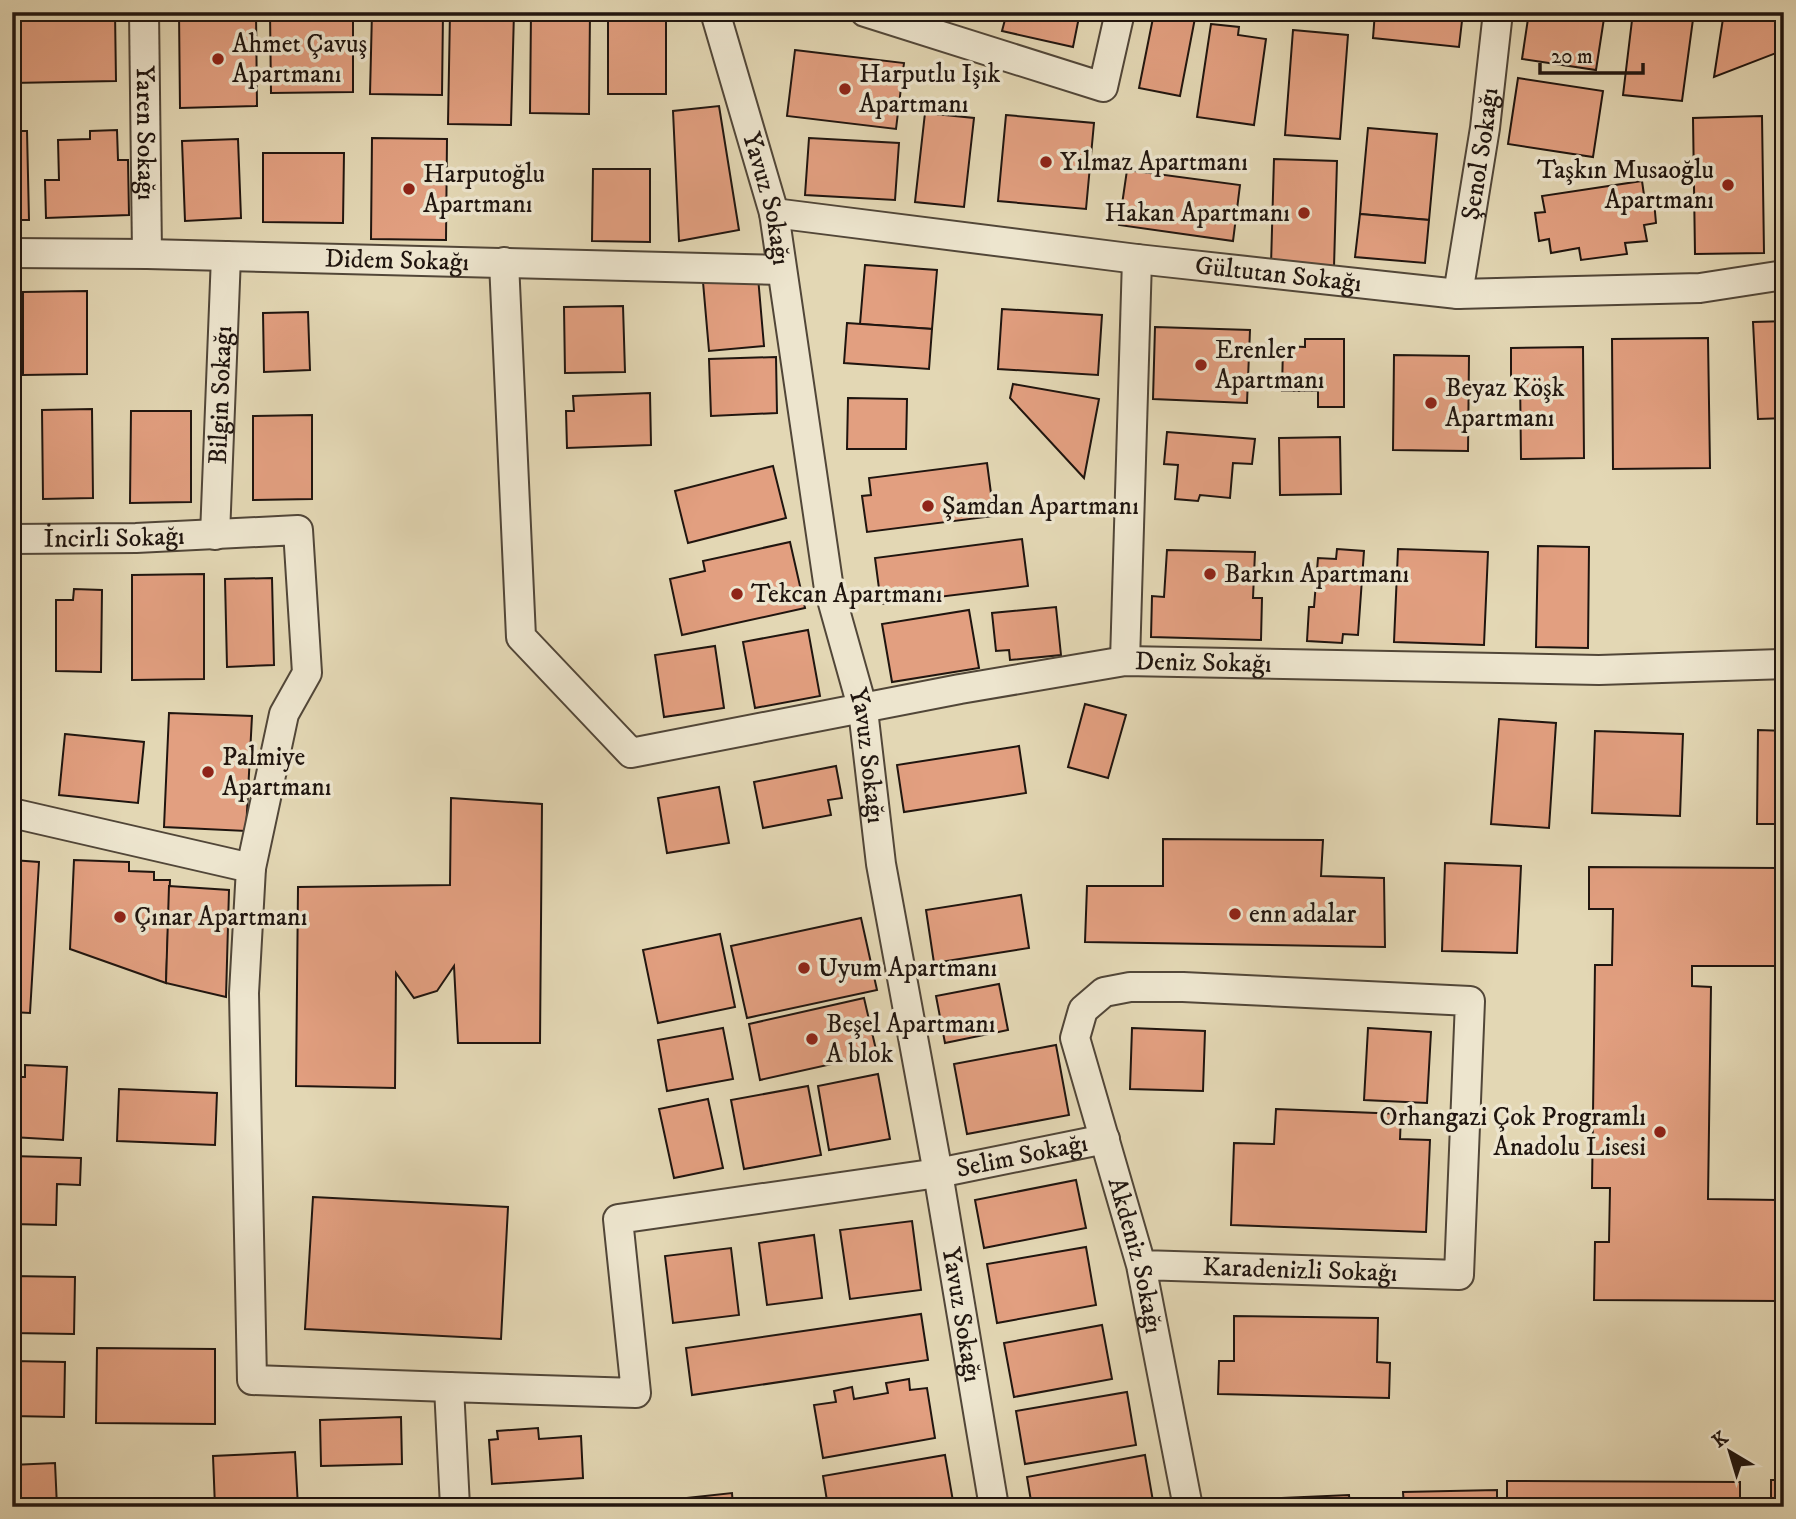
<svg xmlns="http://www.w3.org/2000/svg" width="1796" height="1519" font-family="'IM FELL DW Pica',serif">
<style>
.building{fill:#e29f80;stroke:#20150f;stroke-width:2}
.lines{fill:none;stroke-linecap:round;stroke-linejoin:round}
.minor-casing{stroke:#514638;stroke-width:32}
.minor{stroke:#ede5ce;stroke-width:28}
.poi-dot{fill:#8f2418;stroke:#ede5ce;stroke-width:2.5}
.labels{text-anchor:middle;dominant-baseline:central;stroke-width:7;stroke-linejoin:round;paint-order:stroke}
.poi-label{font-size:26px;fill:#20150f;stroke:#ede5ce;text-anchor:start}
.street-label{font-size:26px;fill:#20150f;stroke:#ede5ce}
</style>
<rect width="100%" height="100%" fill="#e3d7b4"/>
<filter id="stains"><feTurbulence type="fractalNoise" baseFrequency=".00286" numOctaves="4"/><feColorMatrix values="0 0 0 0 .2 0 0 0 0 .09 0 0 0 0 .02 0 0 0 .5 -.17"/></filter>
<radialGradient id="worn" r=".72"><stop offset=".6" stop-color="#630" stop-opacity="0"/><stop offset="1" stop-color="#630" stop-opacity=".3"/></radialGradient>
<g class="building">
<path d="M12 12H115L116 81 12 83Z"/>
<path d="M179 12H256L257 106 180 108Z"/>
<path d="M270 12H353V92L271 93Z"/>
<path d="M372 12H443L442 95 370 94Z"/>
<path d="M450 12H514L511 125 448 124Z"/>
<path d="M531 12H590L589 114 530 113Z"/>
<rect x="608" y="12" width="58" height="82"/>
<path d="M1007 12H1080L1073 47 1002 31Z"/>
<path d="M1375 12H1463L1459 47 1373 38Z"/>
<path d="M1529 12H1605L1596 70 1522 59Z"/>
<path d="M1633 12H1694L1682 101 1623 95Z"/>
<path d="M1724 12H1784V50L1714 77Z"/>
<path d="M1166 13 1195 18 1180 96 1139 88 1153 18 1165 20Z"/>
<path d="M1211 24 1239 27 1238 35 1266 39 1254 125 1197 117Z"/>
<path d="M1293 30 1348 35 1340 139 1285 135Z"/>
<path d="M795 50 904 63 896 129 787 116Z"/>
<path d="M1518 78 1603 91 1593 157 1508 144Z"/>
<path d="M719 106 739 230 679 241 673 111Z"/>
<path d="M925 113 974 118 964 207 915 202Z"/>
<path d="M1006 115 1094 123 1086 209 998 201Z"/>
<path d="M1762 116 1764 253 1695 254 1693 118Z"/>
<path d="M1368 128 1437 134 1429 220 1360 214Z"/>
<path d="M117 130 118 160H128L129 215 46 218 45 180H59L58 140 90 139V131Z"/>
<path d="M12 131H27L29 220H12Z"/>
<path d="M372 138 447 139 446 240 371 239Z"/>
<path d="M809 138 899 143 895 200 805 195Z"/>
<path d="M238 139 241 218 185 221 182 141Z"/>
<path d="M263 153H344L343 223 263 222Z"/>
<path d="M1274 159 1337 161 1334 267 1271 265Z"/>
<path d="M593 169H650V242L592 241Z"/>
<path d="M1127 170 1240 185 1233 241 1119 225Z"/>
<path d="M1642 181 1645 202 1654 201 1656 223 1644 225 1647 241 1625 243 1627 254 1581 260 1579 248 1551 253 1549 239 1539 241 1535 213 1545 212 1542 196Z"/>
<path d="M1360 214 1429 220 1425 263 1355 257Z"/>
<path d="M865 265 937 270 932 329 860 324Z"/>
<path d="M758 277 764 346 709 351 703 282Z"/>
<path d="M87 291V374L23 375V292Z"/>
<path d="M623 306 625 372 565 373 564 307Z"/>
<path d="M1002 309 1102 315 1098 375 998 369Z"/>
<path d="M308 312 310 370 264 372 263 313Z"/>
<path d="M1784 321V418L1758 419 1753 322Z"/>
<path d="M847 323 932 329 929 369 844 363Z"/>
<path d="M1155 327 1250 330 1247 403 1153 399Z"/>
<path d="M1708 338 1710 468 1613 469 1612 339Z"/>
<path d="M1305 339H1344V407H1318V391H1282L1283 346 1305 347Z"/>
<path d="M1583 347 1584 458 1521 459 1520 376H1511V348Z"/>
<path d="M1394 355 1469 356 1468 451 1393 450Z"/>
<path d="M776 357 777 413 711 416 709 359Z"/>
<path d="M1013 384 1099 399 1084 478 1010 398Z"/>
<path d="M650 393 651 445 567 448 566 411H574L573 396Z"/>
<path d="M848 398 907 399 906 449H847Z"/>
<path d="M92 409 93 498 43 499 42 410Z"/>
<path d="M131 411H191V502L130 503Z"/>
<path d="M312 415V499L253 500V416Z"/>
<path d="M1167 432 1255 439 1252 464 1233 463 1230 498 1200 495 1198 501 1175 499 1178 465 1164 464Z"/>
<path d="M1340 437 1341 494 1280 495 1279 438Z"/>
<path d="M12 440H15L14 503H12Z"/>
<path d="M987 463 994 516 867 532 862 496 871 495 869 478Z"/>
<path d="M773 466 786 518 688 543 675 491Z"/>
<path d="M1022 539 1028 586 881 604 875 558Z"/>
<path d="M790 542 805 608 682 635 670 579 705 571 703 561Z"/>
<path d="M1538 546 1589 547 1588 648 1536 647Z"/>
<path d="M1337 549 1364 551 1358 635 1343 634 1342 643 1307 641 1309 607H1314L1318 558 1336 559Z"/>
<path d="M1398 549 1488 552 1484 645 1394 642Z"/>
<path d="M1167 550 1255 552 1253 598H1262L1261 640 1151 637 1152 596 1164 597Z"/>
<path d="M1781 552H1784V650H1777Z"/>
<path d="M204 574V679L132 680V575Z"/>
<path d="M272 578 274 665 227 667 225 579Z"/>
<path d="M12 587 19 588 13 690H12Z"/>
<path d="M74 589 102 590 101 672 56 671V600H73Z"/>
<path d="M1056 607 1061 655 1010 660 1009 650 996 651 992 613Z"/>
<path d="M969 610 979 668 892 682 882 624Z"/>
<path d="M808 630 820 696 755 708 743 642Z"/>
<path d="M715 646 724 708 664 717 655 655Z"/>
<path d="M1085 704 1126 715 1108 778 1068 767Z"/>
<path d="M169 713 252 716 246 831 164 827Z"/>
<path d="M1499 719 1556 723 1549 828 1491 824Z"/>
<path d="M1758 730 1784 731V824H1757Z"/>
<path d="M1595 731 1683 734 1680 816 1592 813Z"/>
<path d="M65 734 144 742 138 803 59 795Z"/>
<path d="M1019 746 1026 793 904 812 897 765Z"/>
<path d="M836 766 842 798 828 800 831 815 763 828 754 782Z"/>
<path d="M719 787 729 843 667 853 658 798Z"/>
<path d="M451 798 542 804 540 1043H458L454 966 437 991 414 998 396 973 395 1088 296 1086 298 887 450 885Z"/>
<path d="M1163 839 1323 840 1321 876 1384 878 1385 947 1085 942 1087 886H1163Z"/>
<path d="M12 860 39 862 30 1013 12 1012Z"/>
<path d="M74 860 129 862V871L154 872V880H170L166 983 70 949Z"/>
<path d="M1445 863 1521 866 1517 953 1442 951Z"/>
<path d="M1589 867 1781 868 1780 966H1692V986L1711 987 1708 1199 1784 1200V1301L1594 1300 1595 1242H1609L1610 1188H1592L1595 965H1612L1613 909H1589Z"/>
<path d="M169 886 229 890 226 997 166 983Z"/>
<path d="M1021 895 1029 948 934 963 926 910Z"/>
<path d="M861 918 877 990 747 1018 731 946Z"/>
<path d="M720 934 735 1007 658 1023 643 950Z"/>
<path d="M999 984 1008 1030 945 1043 936 996Z"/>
<path d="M864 998 877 1054 760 1080 749 1024Z"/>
<path d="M723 1028 733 1079 667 1091 658 1040Z"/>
<path d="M1132 1028 1205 1031 1203 1091 1130 1089Z"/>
<path d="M1368 1028 1431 1032 1427 1103 1364 1100Z"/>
<path d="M1056 1045 1069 1115 967 1134 954 1064Z"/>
<path d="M12 1058H15L14 1077H25V1065L67 1067 63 1140 12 1137Z"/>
<path d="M878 1074 890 1139 829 1150 818 1086Z"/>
<path d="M808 1086 821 1155 744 1169 731 1100Z"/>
<path d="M119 1089 217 1093 215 1145 117 1141Z"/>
<path d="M708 1099 723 1168 674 1178 659 1109Z"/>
<path d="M1276 1109 1401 1114 1400 1139 1430 1140 1426 1232 1231 1225 1234 1143 1274 1144Z"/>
<path d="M12 1156 81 1158 80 1185 57 1184 56 1225 12 1224Z"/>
<path d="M1076 1180 1086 1228 984 1248 975 1200Z"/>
<path d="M313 1197 508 1207 501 1339 305 1329Z"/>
<path d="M912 1221 921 1290 850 1299 840 1230Z"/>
<path d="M814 1235 822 1298 767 1305 759 1243Z"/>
<path d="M1086 1247 1096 1305 997 1323 987 1264Z"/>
<path d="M731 1248 739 1315 673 1323 665 1256Z"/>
<path d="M12 1276 75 1277 74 1334 12 1333Z"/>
<path d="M921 1314 928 1360 692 1395 686 1348Z"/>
<path d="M1234 1316 1378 1318 1377 1362 1390 1363 1389 1398 1218 1394 1219 1361H1234Z"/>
<path d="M1102 1325 1112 1379 1014 1397 1004 1343Z"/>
<path d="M97 1348 215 1349V1424L96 1423Z"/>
<path d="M12 1361 65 1362 64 1417 12 1416Z"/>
<path d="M909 1379 910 1390 927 1388 935 1438 823 1458 814 1405 836 1402 834 1391 852 1387 854 1399 888 1393 886 1383Z"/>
<path d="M1127 1392 1136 1445 1025 1464 1016 1411Z"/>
<path d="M401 1417 402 1464 321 1466 320 1420Z"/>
<path d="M538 1428 539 1439 581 1436 583 1478 492 1484 489 1440 498 1439 497 1431Z"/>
<path d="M295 1452 298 1507H215L213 1456Z"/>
<path d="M945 1455 954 1507H828L823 1476Z"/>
<path d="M1145 1455 1154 1507H1032L1027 1477Z"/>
<path d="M55 1463 57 1507H12V1465Z"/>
<rect x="1771" y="1480" width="13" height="27"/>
<path d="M1507 1481 1740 1482V1507H1507Z"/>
<path d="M1497 1490V1507H1404L1403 1492Z"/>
<path d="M732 1493 733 1507H670L669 1500Z"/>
<path d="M1349 1495 1350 1507H1260V1499Z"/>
<path d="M425 1500V1507H352V1502Z"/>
</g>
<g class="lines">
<defs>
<g id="minor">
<path id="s1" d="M144 12 147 254"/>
<path id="s2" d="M715 12 774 213 829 589 863 710 881 864 938 1173 994 1507"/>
<path d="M865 12 1103 87 1120 12"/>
<path id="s3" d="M774 213 1137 259 1458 294 1700 288 1784 275"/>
<path id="s4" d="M12 253 147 254 781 270"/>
<path id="s5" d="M504 262 521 637 631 753 960 689 1125 661 1599 670 1784 664"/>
<path id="s6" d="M1458 294 1485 128 1498 12"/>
<path id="s7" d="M215 535 226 256"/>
<path id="s8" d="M12 539 136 538 298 530 307 673 284 714 251 868"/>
<path d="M1125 661 1137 259"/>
<path d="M12 813 251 868 244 993 252 1380 449 1387"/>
<path id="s9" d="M1141 1265 1459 1275 1470 1001 1183 987H1130L1104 992 1083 1010 1075 1038 1141 1265 1188 1507"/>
<path id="s10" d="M455 1507 449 1387 636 1393 618 1219 938 1173 1105 1139"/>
</g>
</defs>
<use href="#minor" class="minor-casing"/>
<use href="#minor" class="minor"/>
</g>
<g class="poi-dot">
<circle cx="218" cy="59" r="7"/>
<circle cx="845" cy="89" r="7"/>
<circle cx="1046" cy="162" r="7"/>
<circle cx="1728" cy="185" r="7"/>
<circle cx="409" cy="189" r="7"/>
<circle cx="1304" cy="213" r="7"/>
<circle cx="1201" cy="365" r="7"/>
<circle cx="1431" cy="403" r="7"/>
<circle cx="928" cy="506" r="7"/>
<circle cx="1210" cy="574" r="7"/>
<circle cx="737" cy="594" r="7"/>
<circle cx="208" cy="772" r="7"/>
<circle cx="1235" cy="914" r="7"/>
<circle cx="120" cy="917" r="7"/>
<circle cx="804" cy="968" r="7"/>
<circle cx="812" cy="1039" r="7"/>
<circle cx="1660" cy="1132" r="7"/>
</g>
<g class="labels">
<g class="poi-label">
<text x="232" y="44">Ahmet Çavuş<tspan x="232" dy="30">Apartmanı</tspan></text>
<text x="859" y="74">Harputlu Işık<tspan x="859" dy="30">Apartmanı</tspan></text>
<text x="1060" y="162">Yılmaz Apartmanı</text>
<text x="1714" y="170" text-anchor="end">Taşkın Musaoğlu<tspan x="1714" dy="30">Apartmanı</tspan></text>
<text x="423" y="174">Harputoğlu<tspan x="423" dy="30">Apartmanı</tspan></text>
<text x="1290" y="213" text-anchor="end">Hakan Apartmanı</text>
<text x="1215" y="350">Erenler<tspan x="1215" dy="30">Apartmanı</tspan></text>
<text x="1445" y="388">Beyaz Köşk<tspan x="1445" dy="30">Apartmanı</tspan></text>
<text x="942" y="506">Şamdan Apartmanı</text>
<text x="1224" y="574">Barkın Apartmanı</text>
<text x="751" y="594">Tekcan Apartmanı</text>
<text x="222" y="757">Palmiye<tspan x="222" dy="30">Apartmanı</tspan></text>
<text x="1249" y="914">enn adalar</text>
<text x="134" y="917">Çınar Apartmanı</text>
<text x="818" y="968">Uyum Apartmanı</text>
<text x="826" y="1024">Beşel Apartmanı<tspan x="826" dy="30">A blok</tspan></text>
<text x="1646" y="1117" text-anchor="end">Orhangazi Çok Programlı<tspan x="1646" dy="30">Anadolu Lisesi</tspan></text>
</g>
<g class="street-label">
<text stroke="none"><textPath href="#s1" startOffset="121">Yaren Sokağı</textPath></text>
<text stroke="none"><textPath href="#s6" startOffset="142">Şenol Sokağı</textPath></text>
<text stroke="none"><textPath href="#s2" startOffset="194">Yavuz Sokağı</textPath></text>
<text stroke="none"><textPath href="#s4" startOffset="385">Didem Sokağı</textPath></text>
<text stroke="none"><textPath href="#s3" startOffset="508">Gültutan Sokağı</textPath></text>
<text stroke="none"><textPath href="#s7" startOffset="140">Bilgin Sokağı</textPath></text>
<text stroke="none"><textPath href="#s8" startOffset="102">İncirli Sokağı</textPath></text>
<text stroke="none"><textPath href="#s5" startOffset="1116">Deniz Sokağı</textPath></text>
<text stroke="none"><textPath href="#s2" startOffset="761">Yavuz Sokağı</textPath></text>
<text stroke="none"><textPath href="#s10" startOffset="891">Selim Sokağı</textPath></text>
<text stroke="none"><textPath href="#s9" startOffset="1242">Akdeniz Sokağı</textPath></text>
<text stroke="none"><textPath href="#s9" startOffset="159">Karadenizli Sokağı</textPath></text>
<text stroke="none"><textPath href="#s2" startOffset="1328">Yavuz Sokağı</textPath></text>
</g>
</g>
<rect width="1796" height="1519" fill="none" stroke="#e3d7b4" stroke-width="42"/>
<rect x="14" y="14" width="1768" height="1491" fill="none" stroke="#20150f" stroke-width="3.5"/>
<rect x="21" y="21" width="1754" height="1477" fill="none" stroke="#20150f" stroke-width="2"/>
<g transform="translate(1730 1452) rotate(322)" stroke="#ede5ce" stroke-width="5" paint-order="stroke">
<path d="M0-5L12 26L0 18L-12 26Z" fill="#20150f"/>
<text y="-10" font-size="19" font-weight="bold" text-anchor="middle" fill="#20150f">K</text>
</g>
<path d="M1540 63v10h103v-10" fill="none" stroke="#20150f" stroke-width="3.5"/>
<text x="1551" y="63" font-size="21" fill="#20150f" stroke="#ede5ce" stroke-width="5" paint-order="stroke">20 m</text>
<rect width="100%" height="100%" filter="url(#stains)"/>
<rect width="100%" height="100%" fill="url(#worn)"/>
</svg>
